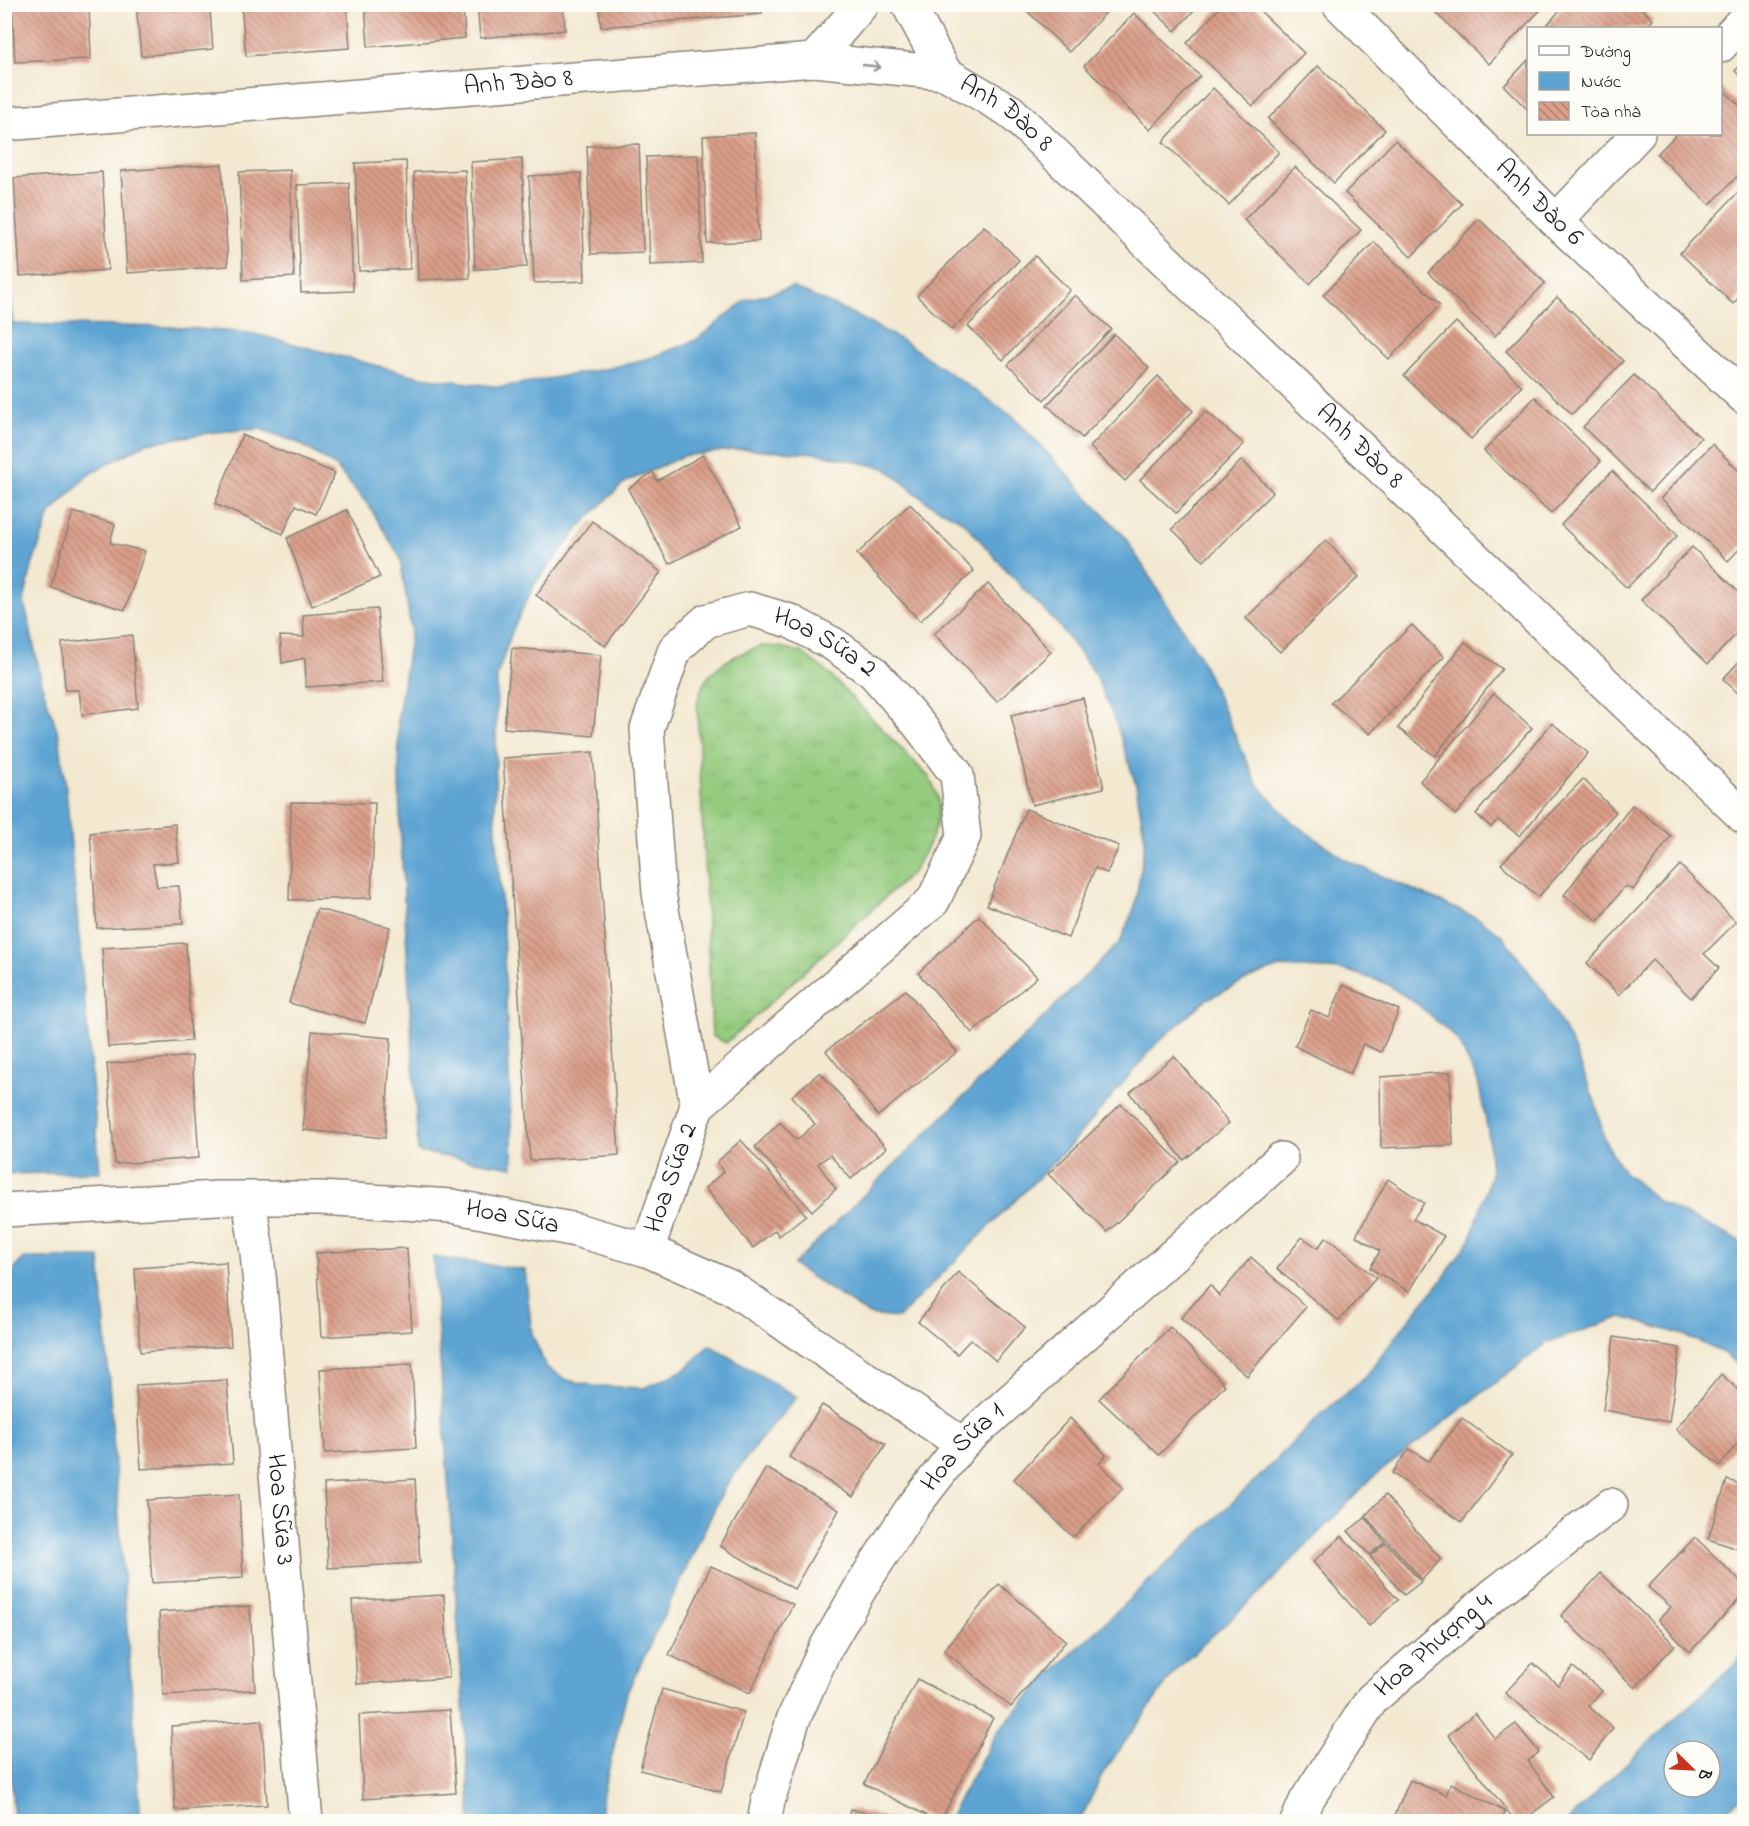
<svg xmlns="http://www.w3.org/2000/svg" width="1749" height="1826" font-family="'Indie Flower',sans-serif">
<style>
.grass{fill:url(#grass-tufts);stroke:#58744d;stroke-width:1.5}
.water{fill:#5da4d3;stroke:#3c6078;stroke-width:1.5;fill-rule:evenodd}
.building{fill:url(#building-back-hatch)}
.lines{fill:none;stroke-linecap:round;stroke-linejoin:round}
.minor-casing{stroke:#888276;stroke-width:36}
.minor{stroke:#fff;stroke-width:33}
.oneway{stroke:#999}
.labels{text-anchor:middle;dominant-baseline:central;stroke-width:6;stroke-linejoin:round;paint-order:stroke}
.street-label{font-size:26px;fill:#1c1c1c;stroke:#fdfcf7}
</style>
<defs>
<pattern id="grass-tufts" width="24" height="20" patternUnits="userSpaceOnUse" patternTransform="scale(1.5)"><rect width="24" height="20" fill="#94cb7e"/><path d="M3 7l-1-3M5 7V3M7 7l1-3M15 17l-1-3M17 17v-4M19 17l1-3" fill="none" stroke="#7fae6c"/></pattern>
<pattern id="building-back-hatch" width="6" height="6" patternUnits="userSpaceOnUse" patternTransform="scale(1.5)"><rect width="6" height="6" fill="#da9e89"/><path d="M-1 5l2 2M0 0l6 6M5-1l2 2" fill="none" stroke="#b0806f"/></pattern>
</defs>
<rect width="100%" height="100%" fill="#fdfcf7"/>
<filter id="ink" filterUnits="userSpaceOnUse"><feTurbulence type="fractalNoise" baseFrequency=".0167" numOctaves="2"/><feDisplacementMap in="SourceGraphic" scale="12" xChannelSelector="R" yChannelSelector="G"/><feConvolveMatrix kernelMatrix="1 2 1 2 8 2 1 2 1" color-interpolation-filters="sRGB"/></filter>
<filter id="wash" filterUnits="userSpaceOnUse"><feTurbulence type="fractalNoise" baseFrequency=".008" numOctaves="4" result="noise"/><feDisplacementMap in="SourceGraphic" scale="24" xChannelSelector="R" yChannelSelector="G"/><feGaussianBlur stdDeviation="1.35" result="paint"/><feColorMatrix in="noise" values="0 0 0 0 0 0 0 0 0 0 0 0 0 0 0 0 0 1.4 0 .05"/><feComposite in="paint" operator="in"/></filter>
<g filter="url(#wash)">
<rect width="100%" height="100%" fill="#f3e8d0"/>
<path class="grass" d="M762 646 780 647 801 652 825 670 929 777C932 784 937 792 938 800 942 825 925 851 913 872L726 1043 712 1036 697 703C700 696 701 686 706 680 718 662 742 652 762 646Z"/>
<g class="water">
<path d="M4 244 14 324 172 327 251 333 421 377 501 387 610 368 653 357 696 340 746 300 792 287 851 313 903 341 1015 418 1124 536 1199 655 1257 784 1293 823 1348 861 1479 919 1501 934 1547 996 1576 1053 1595 1102 1605 1141 1623 1171 1661 1203 1744 1243V1369L1723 1353 1684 1335 1622 1317 1547 1343 1371 1479 1269 1584 1177 1668 1103 1773 1080 1821H950L952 1812 999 1729 1051 1673 1255 1481 1318 1417 1367 1375 1407 1322 1442 1280 1471 1238 1491 1175 1488 1131 1478 1081 1456 1038 1417 1004 1385 983 1345 970 1279 967 1253 977 1207 999 1157 1043 1068 1148 898 1318 869 1315 793 1265 1120 942 1135 906 1145 840 1136 785 1117 726 1095 674 1060 627 1005 569 964 522 927 502 885 468 817 453 741 449 683 456 624 483 584 522 536 582 513 629 497 676 495 814 503 928 513 1167 418 1152 400 824 398 718 411 630 400 557 369 506 335 466 299 443 260 429 215 432 147 443 88 475 50 514 32 566 24 601 44 692 59 735 66 789 100 1172 5 1174Z"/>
<path d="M433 1257 525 1270 532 1334 546 1367 567 1380 595 1386 644 1388 686 1369 709 1345 797 1397 760 1440 724 1489 627 1693 603 1793 600 1821H471Z"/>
<path d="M23 1258H100L141 1821H14L4 1674V1284Z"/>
<path d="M1744 1653V1795L1715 1821H1568L1606 1782 1733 1666ZM1674 1751H1710V1787H1674Z"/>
</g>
<g id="blocks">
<g class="building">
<path d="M136 4H225V10L210 11 213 49 141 56Z"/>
<path d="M241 4H347L350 48 246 56Z"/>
<path d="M365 4H463L465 38 368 47Z"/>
<path d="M477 4H563L565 30 480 38Z"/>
<path d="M599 4H761L762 14 601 27Z"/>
<path d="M1020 4H1114L1069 52Z"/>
<path d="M1147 4H1200L1175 31Z"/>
<path d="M1223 4H1253L1304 53 1253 106 1187 43Z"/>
<path d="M1444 4H1546L1489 64 1436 13Z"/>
<path d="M1566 4H1637L1653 20 1645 28H1544Z"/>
<path d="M12 5H89L91 59 15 62Z"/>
<path d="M1134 13 1200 76 1150 130 1084 66Z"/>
<path d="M1528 60V110L1504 86Z"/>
<path d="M1744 61V80L1735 71Z"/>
<path d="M1318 66 1385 130 1334 183 1268 119Z"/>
<path d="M1720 87 1744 110V169L1710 205 1657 154 1677 134H1720Z"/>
<path d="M1213 88 1279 152 1229 205 1163 142Z"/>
<path d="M755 133 759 241 707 243 703 136Z"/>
<path d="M1395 140 1462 204 1411 257 1345 193Z"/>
<path d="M639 144 643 252 591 254 587 146Z"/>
<path d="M698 155 702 263 650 265 646 157Z"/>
<path d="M522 159 527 267 475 269 471 162Z"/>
<path d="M406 161 410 269 359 271 355 163Z"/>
<path d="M222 164 228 266 127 273 121 171Z"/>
<path d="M1295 167 1361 230 1310 284 1244 220Z"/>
<path d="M290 170 294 277 243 280 239 172Z"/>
<path d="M465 170 470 278 418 280 414 172Z"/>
<path d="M102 172 108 270 20 276 14 178Z"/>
<path d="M581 173 585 281 534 283 529 176Z"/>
<path d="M349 183 353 291 301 293 297 185Z"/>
<path d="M1744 186V292L1733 304 1680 253Z"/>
<path d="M1479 219 1545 283 1495 336 1428 273Z"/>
<path d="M984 226 1019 260 952 330 917 296Z"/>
<path d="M1374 242 1440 305 1389 359 1323 295Z"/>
<path d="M1035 256 1070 290 1003 360 968 326Z"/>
<path d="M1075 295 1111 329 1044 400 1008 365Z"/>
<path d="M1557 297 1623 361 1572 414 1506 351Z"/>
<path d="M1456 322 1522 386 1471 439 1404 376Z"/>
<path d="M1114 334 1149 368 1082 438 1047 405Z"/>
<path d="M1634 375 1701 438 1650 492 1583 427Z"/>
<path d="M1158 376 1193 411 1125 481 1090 447Z"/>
<path d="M1535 397 1601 461 1551 514 1484 451Z"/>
<path d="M1206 411 1244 444 1176 513 1140 480Z"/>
<path d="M242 435 335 473 316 514 296 505 283 534 215 504Z"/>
<path d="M1712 444 1744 476V544L1728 561 1661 498Z"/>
<path d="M703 455 742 526 669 564 628 489 653 472 657 481Z"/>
<path d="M1242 460 1273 492 1204 561 1172 529Z"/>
<path d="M1612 471 1678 535 1627 588 1561 525Z"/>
<path d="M910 504 974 571 920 621 857 554Z"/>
<path d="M347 510 380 577 312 606 287 538Z"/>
<path d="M73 512 115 524 110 543 145 551 125 610 51 587Z"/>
<path d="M592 521 661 572 605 646 536 595Z"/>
<path d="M1326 540 1359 577 1280 652 1246 618Z"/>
<path d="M1692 547 1744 597V626L1708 664 1641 600Z"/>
<path d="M988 584 1051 652 997 702 934 634Z"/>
<path d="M377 609 383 682 306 687 305 658 282 663 280 636 304 637 303 615Z"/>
<path d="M1412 625 1444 657 1370 734 1331 703Z"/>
<path d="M132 635 138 708 82 715 79 690H65L62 643Z"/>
<path d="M1465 642 1502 669 1435 756 1398 728Z"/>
<path d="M512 648 601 655 593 736 504 728Z"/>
<path d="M1744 656V699L1723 679Z"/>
<path d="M1494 693 1532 728 1455 815 1420 781Z"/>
<path d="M1083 698 1104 788 1032 805 1011 715Z"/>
<path d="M1552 723 1588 753 1520 836 1498 820 1491 827 1476 814Z"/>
<path d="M593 752 619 1155 530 1161 503 758Z"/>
<path d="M1583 779 1616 812 1538 897 1501 864Z"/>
<path d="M291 802 375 803 371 898 289 900Z"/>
<path d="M1632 805 1671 836 1633 890 1625 886 1598 921 1564 895Z"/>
<path d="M1026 809 1119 846 1107 873 1095 868 1068 938 987 905Z"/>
<path d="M175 824 179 862 153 864 157 887 179 886 183 924 97 928 90 833Z"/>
<path d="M1680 865 1736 922 1704 954 1719 968 1691 998 1652 960 1619 995 1587 963Z"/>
<path d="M317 909 390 927 365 1023 289 1003Z"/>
<path d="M979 916 1037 977 972 1033 918 973Z"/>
<path d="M186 943 191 1041 108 1047 102 948Z"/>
<path d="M1343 985 1399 1010 1381 1052 1363 1044 1350 1074 1295 1046 1311 1010 1329 1018Z"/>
<path d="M906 990 957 1052 878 1116 826 1051Z"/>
<path d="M312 1031 391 1038 385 1138 303 1130Z"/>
<path d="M192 1056 199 1158 115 1164 107 1064Z"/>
<path d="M1174 1056 1229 1123 1184 1160 1130 1093Z"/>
<path d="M820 1072 886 1148 851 1179 830 1155 818 1164 836 1189 812 1211 755 1147 780 1122 797 1140 815 1124 792 1096Z"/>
<path d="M1450 1072 1453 1145 1381 1148 1380 1077Z"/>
<path d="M1121 1104 1180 1162 1107 1232 1048 1174Z"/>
<path d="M741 1140 806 1215 779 1236 775 1230 753 1248 705 1188 723 1172 717 1162Z"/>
<path d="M1388 1179 1424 1203 1413 1219 1444 1236 1409 1292 1370 1268 1380 1251 1356 1236Z"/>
<path d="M1302 1237 1318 1248 1326 1237 1376 1278 1339 1321 1277 1269Z"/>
<path d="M407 1248 412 1331 321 1337 316 1253Z"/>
<path d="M1251 1257 1306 1307 1247 1376 1181 1318 1210 1285 1219 1296Z"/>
<path d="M226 1262 231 1346 140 1352 135 1268Z"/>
<path d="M958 1272 1025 1327 996 1361 971 1339 957 1354 918 1322Z"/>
<path d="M1170 1327 1225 1385 1159 1455 1099 1399Z"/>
<path d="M1614 1337 1680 1348 1669 1422 1603 1410Z"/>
<path d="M412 1364 416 1448 325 1453 320 1369Z"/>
<path d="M1721 1374 1744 1395V1454L1736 1445 1720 1466 1676 1429Z"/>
<path d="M227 1380 233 1463 141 1469 136 1385Z"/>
<path d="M822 1405 886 1444 853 1497 789 1457Z"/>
<path d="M1070 1418 1106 1455 1099 1463 1123 1488 1073 1537 1014 1479Z"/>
<path d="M1462 1418 1512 1455 1462 1522 1392 1473 1409 1449 1429 1461Z"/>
<path d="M766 1468 839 1510 794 1589 720 1546Z"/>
<path d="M415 1479 420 1563 328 1568 324 1484Z"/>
<path d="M1727 1480 1744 1485V1551L1708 1539Z"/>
<path d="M239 1494 243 1578 152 1583 147 1500Z"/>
<path d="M1385 1495 1441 1559 1422 1580 1365 1516Z"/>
<path d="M1365 1518 1385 1542 1369 1555 1348 1531Z"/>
<path d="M1342 1536 1398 1600 1369 1626 1313 1562Z"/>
<path d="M1695 1537 1744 1585V1594L1690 1652 1658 1620 1671 1607 1648 1587Z"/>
<path d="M1386 1543 1421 1582 1404 1595 1370 1556Z"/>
<path d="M711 1566 793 1604 750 1693 669 1655Z"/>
<path d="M1601 1573 1675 1645 1635 1688 1561 1616Z"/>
<path d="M999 1584 1066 1641 1011 1707 944 1650Z"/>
<path d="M444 1595 449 1678 357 1684 352 1600Z"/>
<path d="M250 1606 255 1690 163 1695 159 1612Z"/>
<path d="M1533 1663 1558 1685 1573 1667 1602 1691 1588 1706 1613 1728 1589 1760 1505 1693Z"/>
<path d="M917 1679 993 1718 940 1822 864 1784Z"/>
<path d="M662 1689 744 1712 721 1792 640 1770Z"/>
<path d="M450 1710 456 1793 363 1799 359 1715Z"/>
<path d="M1475 1713 1495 1739 1516 1724 1539 1752 1528 1761 1554 1797 1521 1822H1516L1448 1735Z"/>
<path d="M262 1720 267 1805 175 1810 171 1726Z"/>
<path d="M1410 1780 1446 1795 1451 1783 1506 1812 1500 1822H1392Z"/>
<path d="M850 1809 902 1821V1822H848Z"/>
<path d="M710 1818V1822H628V1820Z"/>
</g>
</g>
</g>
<g filter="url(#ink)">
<use href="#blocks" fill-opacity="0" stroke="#888276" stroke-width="1.5"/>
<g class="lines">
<defs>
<g id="minor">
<path d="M908 4 945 73"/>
<path id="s1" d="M1339 4 1556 221 1744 397"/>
<path d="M1720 46 1744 20"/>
<path d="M814 60 862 4"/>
<path id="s2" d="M4 124 814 60 945 73 1010 111 1744 817"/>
<path d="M1556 221 1638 134"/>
<path id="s3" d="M249 1199 257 1252 306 1822"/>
<path id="s4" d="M4 1210 218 1198H320L452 1206 576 1230 647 1250 730 1287 962 1444"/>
<path id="s5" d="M647 1250 697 1106 659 893 647 729 675 649 706 621 750 609 790 621 833 644 873 672 919 725 957 775 964 836 933 901 697 1106"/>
<path id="s6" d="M764 1822 768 1801 793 1720 823 1653 864 1582 910 1511 962 1444 1281 1159"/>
<path id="s7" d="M1297 1822 1306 1801 1372 1699 1497 1592 1611 1505"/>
</g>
</defs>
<use href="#minor" class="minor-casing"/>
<use href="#minor" class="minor"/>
</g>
<defs><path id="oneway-shaft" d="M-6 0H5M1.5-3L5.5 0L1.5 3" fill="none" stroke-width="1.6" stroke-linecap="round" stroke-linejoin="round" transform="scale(1.5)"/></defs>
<use class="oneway" href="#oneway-shaft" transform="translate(872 66) rotate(6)"/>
</g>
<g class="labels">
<g class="street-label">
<text stroke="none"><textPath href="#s2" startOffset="516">Anh Đào 8</textPath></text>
<text stroke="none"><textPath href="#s2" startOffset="1018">Anh Đào 8</textPath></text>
<text stroke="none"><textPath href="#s1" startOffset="282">Anh Đào 6</textPath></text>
<text stroke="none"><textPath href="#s2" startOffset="1504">Anh Đào 8</textPath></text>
<text stroke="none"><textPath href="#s5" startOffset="788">Hoa Sữa 2</textPath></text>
<text stroke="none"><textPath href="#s5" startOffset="76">Hoa Sữa 2</textPath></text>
<text stroke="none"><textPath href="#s4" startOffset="510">Hoa Sữa</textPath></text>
<text stroke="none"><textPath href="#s6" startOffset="429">Hoa Sữa 1</textPath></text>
<text stroke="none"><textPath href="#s3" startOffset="312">Hoa Sữa 3</textPath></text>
<text stroke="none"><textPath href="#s7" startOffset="226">Hoa Phượng 4</textPath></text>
</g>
</g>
<rect width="1749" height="1826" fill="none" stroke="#fdfcf7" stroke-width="24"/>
<rect x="1527" y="27" width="195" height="108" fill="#fdfcf7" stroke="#a3a29f" stroke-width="1.5"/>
<rect x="1539" y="46" width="30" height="9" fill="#ffffff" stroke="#a3a29f" stroke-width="1.5"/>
<text x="1581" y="57" font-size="18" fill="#1c1c1c">Đường</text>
<rect x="1539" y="72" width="30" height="18" fill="#5da4d3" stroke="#a3a29f" stroke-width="1.5"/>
<text x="1581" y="87" font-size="18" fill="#1c1c1c">Nước</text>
<rect x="1539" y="102" width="30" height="18" fill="url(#building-back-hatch)" stroke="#a3a29f" stroke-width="1.5"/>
<text x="1581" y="117" font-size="18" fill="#1c1c1c">Tòa nhà</text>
<g transform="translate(1692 1769) rotate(114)"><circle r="28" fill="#fdfcf7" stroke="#a3a29f" stroke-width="1.5"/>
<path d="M0-4.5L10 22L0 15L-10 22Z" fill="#c8321e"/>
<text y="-9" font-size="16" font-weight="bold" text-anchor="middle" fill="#1c1c1c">B</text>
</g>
</svg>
